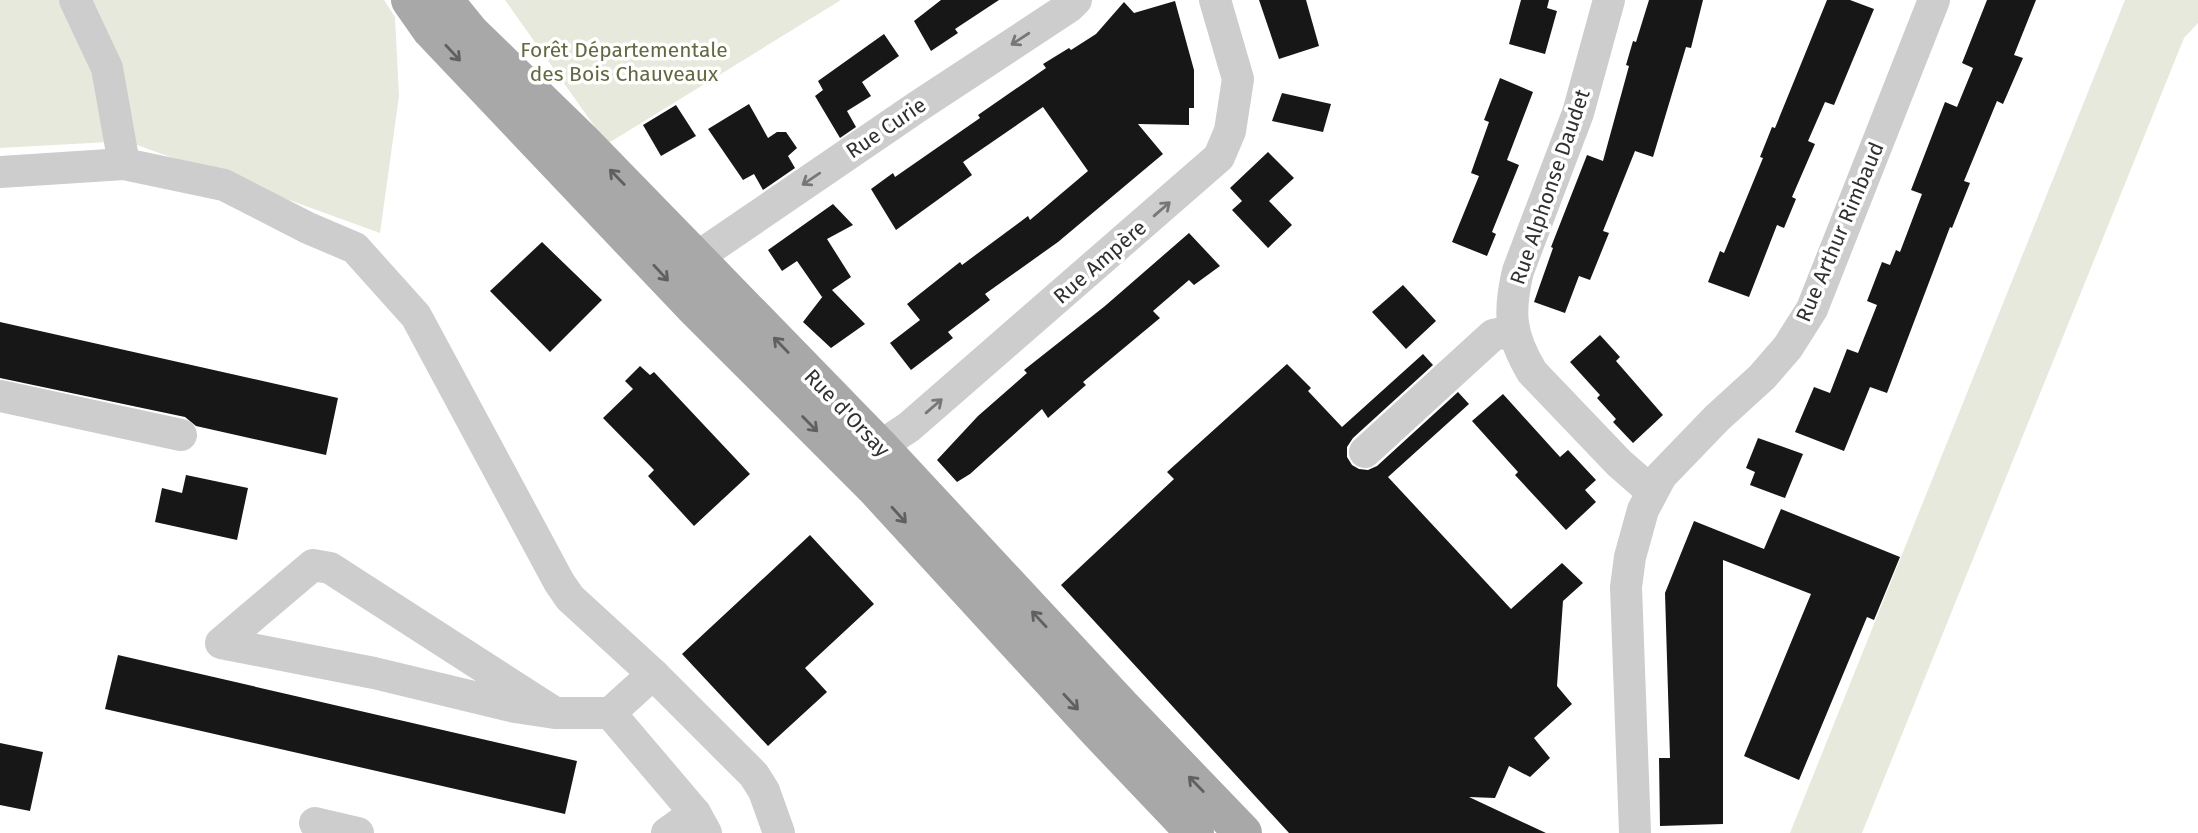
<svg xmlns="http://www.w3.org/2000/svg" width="2198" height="833" font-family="'Fira Sans',sans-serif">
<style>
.green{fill:#e7e9dc}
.building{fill:#171717}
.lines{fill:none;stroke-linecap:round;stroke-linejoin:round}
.minor{stroke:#cdcdcd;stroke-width:32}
.major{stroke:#a8a8a8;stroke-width:38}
.oneway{stroke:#777}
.oneway2{stroke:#606060}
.labels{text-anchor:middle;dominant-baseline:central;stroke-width:7;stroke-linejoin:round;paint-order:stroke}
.park-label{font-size:21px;fill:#5f6a3f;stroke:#fff}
.street-label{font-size:21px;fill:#303030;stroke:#fff}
</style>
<rect width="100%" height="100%" fill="#fff"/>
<g class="green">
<path d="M0 0H384L395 17 399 96 380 233 126 141 0 148Z"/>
<path d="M505 0H841L607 144Z"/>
<path d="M2125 0H2198V23L2184 38 1862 833H1790Z"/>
</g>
<g class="building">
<path d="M941 0H999L955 29 958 33 931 51 914 21Z"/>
<path d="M1259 0H1306L1319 46 1279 59Z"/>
<path d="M1521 0H1549L1547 8 1557 11 1545 54 1509 44Z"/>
<path d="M1649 0H1703L1691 48 1686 47 1653 157 1635 151 1603 231 1609 233 1590 280 1579 276 1565 313 1534 302 1553 248 1551 247 1587 155 1603 161 1629 66 1626 65 1633 41 1636 42Z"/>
<path d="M1827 0H1850L1874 9 1834 105 1825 102 1808 141 1815 144 1792 197 1796 199 1784 228 1777 225 1749 297 1708 282 1720 251 1724 253 1763 158 1760 157 1772 127 1775 128Z"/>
<path d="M1987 0H2036L2014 55 2023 58 2003 104 1997 101 1964 181 1970 183 1952 228 1950 227 1887 393 1870 387 1844 451 1795 432 1814 387 1830 393 1847 349 1858 353 1877 305 1867 301 1882 262 1890 265 1896 250 1900 252 1922 194 1911 190 1945 102 1957 107 1973 68 1962 63Z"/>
<path d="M1175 1 1194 70V108H1189V125L1138 124 1163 154 1058 242 985 294 990 300 948 332 953 338 911 370 890 343 920 320 907 304 960 262 962 265 1028 216 1030 220 1088 171 1043 107 963 162 972 175 896 230 871 189 893 173 895 177 980 118 978 115 1046 68 1043 64 1069 48 1071 50 1096 34 1124 2 1134 13Z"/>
<path d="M884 34 899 56 862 82 871 96 847 111 856 127 840 138 815 96 823 90 818 81Z"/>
<path d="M1500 78 1533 92 1507 160 1519 165 1492 232 1496 234 1487 256 1452 242 1479 176 1471 173 1489 122 1484 120Z"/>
<path d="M1282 93 1331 104 1323 132 1272 121Z"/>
<path d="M749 104 768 138 777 132H786L797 148 788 156 795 168 763 190 754 174 743 180 708 129Z"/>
<path d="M676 105 696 136 661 156 643 125Z"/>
<path d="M1268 152 1294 178 1269 201 1292 225 1268 248 1232 210 1242 201 1230 188Z"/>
<path d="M833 204 853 225 827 239 851 277 832 290 865 324 831 348 803 322 823 296 822 297 797 261 782 271 768 250Z"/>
<path d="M1189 233 1220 266 1194 285 1189 280 1153 311 1160 318 1083 382 1086 385 1048 418 1042 409 970 474 957 482 937 460 978 416 1027 373 1024 370 1105 306Z"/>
<path d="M542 242 602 300 550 352 490 291Z"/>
<path d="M1403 285 1436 321 1406 349 1372 312Z"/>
<path d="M0 322 338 398 326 455 196 426 185 417 0 378Z"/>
<path d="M1600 335 1620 357 1616 361 1663 415 1633 443 1613 422 1616 419 1597 398 1600 395 1570 362Z"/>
<path d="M1423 354 1433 365 1353 438 1347 447V457L1352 465 1359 469 1368 470 1377 466 1458 392 1469 404 1388 477 1511 609 1562 563 1583 583 1563 601 1557 686 1572 704 1534 738 1550 758 1530 777 1509 766 1495 798 1469 797 1546 833H1289L1061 585 1174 479 1167 472 1287 364 1311 388 1308 391 1342 427Z"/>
<path d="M640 366 650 375 654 372 750 474 694 526 648 476 654 470 603 418 633 389 625 381Z"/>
<path d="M1503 394 1560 457 1568 450 1596 480 1585 490 1596 502 1566 530 1515 475 1518 472 1472 421Z"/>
<path d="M1758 438 1803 454 1785 498 1750 485 1755 472 1746 468Z"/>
<path d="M186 475 248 488 237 540 155 522 162 488 182 493Z"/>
<path d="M1781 509 1900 557 1874 620 1867 617 1799 780 1744 756 1811 594 1723 560V824L1660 826 1659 758H1670L1665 593 1694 521 1764 549Z"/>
<path d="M810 535 874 604 805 668 827 692 768 746 682 654Z"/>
<path d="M118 655 577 761 565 814 105 709Z"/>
<path d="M0 743 43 752 30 811 0 805Z"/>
</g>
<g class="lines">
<g class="minor">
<path d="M75 0 107 68 124 164"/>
<path d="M1609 0 1578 113 1518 271C1508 313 1510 335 1532 372L1619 463 1651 491"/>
<path d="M0 172 124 164 224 185 308 228 355 248 416 316 559 582 570 598 653 674 610 713 695 813 706 833"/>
<path d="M695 281 696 258 917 107 1069 7 1076 0"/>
<path d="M0 396 181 435"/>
<path d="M1365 452 1493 335 1513 331"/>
<path d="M861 459 909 427 1219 157 1230 131 1238 79 1215 0"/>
<path d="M653 674 754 775 764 791 779 833"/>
<path d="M555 713 330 568 313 565 221 643 374 673 515 707 555 713H610"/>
<path d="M315 823 358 833"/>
<path d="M667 833 695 813"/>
<path d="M1635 833 1626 587 1630 557 1643 510 1661 476 1717 418 1762 377 1788 347 1812 309 1934 0"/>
</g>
<g class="major">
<path d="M410 0 431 30 693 306 875 488 1097 730 1195 833"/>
<path d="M444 0 470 32 580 139 880 447 1121 706 1243 833"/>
</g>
</g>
<defs><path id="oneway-shaft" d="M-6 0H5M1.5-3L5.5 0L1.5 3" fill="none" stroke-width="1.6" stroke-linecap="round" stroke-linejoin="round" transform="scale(1.75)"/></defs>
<g class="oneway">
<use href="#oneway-shaft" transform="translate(1020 39) rotate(147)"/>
<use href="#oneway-shaft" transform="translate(811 179) rotate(146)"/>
<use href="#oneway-shaft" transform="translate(1162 209) rotate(-41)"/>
<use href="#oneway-shaft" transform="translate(934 406) rotate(-41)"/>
</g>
<g class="oneway2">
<use href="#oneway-shaft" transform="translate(453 53) rotate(47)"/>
<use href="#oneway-shaft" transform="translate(617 177) rotate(-134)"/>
<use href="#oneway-shaft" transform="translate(661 273) rotate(47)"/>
<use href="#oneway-shaft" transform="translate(781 345) rotate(-134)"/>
<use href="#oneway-shaft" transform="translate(810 424) rotate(45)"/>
<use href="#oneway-shaft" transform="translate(899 515) rotate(48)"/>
<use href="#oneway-shaft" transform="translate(1039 619) rotate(-133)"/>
<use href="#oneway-shaft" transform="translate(1071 702) rotate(47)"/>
<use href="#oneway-shaft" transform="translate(1196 784) rotate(-134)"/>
</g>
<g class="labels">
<g class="park-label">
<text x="624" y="50">Forêt Départementale<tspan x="624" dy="24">des Bois Chauveaux</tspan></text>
</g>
<g class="street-label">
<text transform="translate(886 128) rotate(-34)">Rue Curie</text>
<text transform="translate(1550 187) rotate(-71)">Rue Alphonse Daudet</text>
<text transform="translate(1840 232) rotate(-67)">Rue Arthur Rimbaud</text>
<text transform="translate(1100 262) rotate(-41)">Rue Ampère</text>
<text transform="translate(847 413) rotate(46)">Rue d'Orsay</text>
</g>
</g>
</svg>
